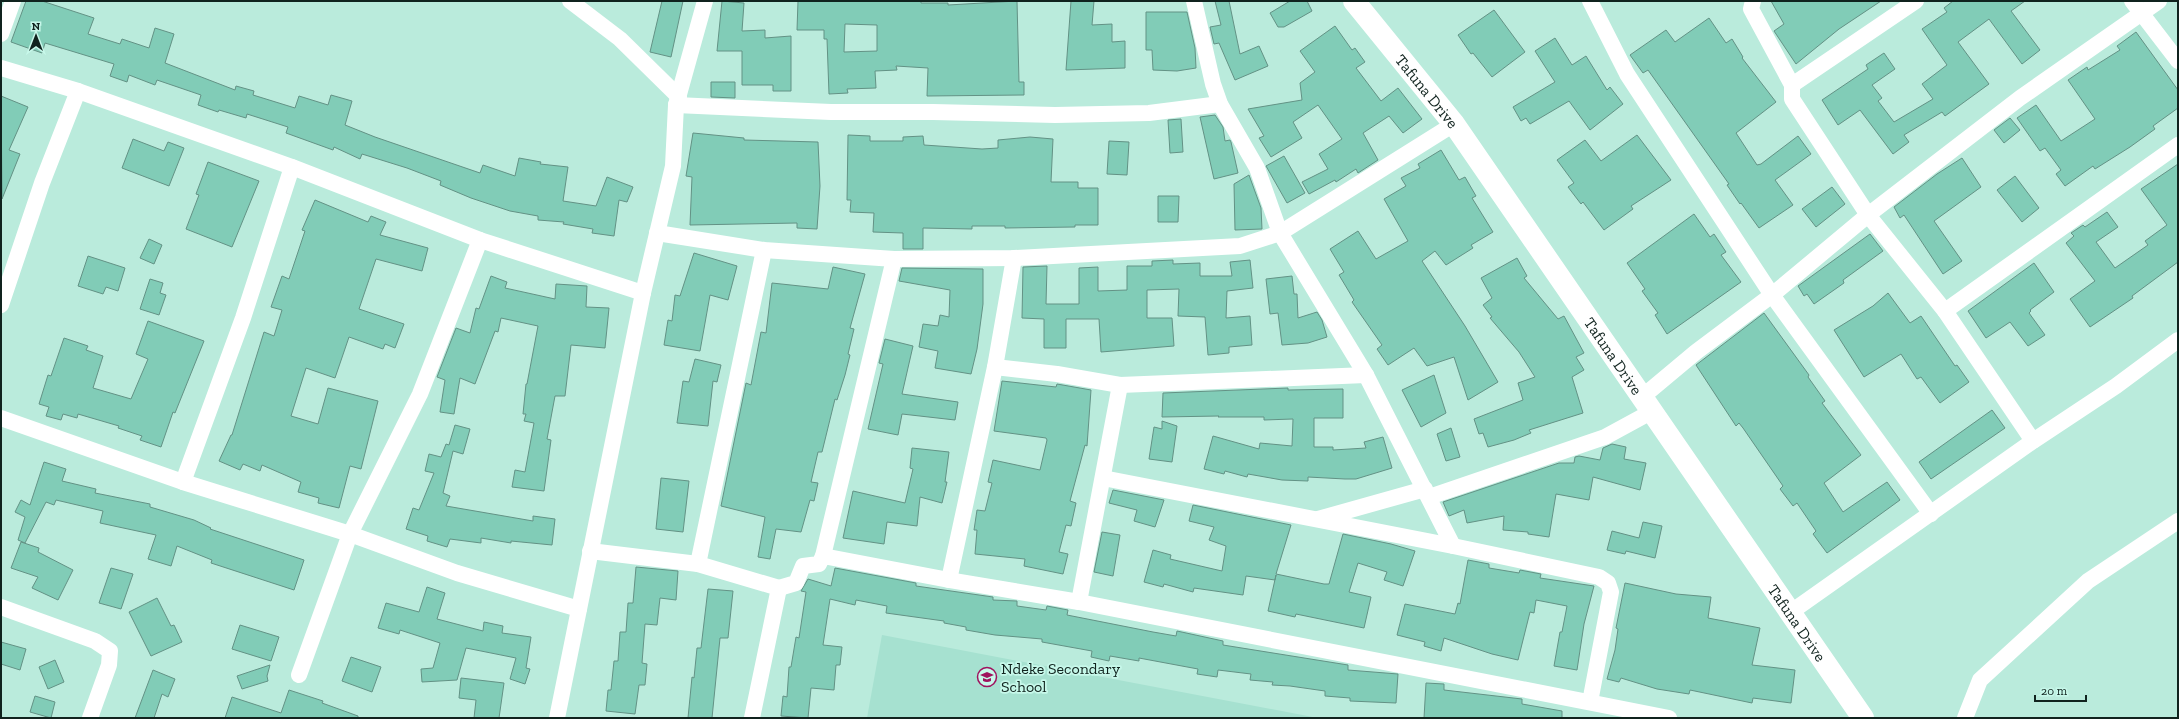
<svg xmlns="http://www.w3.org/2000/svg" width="2179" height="719" font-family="'Zilla Slab',serif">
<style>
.built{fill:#a6e1d0}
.building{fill:#81ccb7;stroke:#639285;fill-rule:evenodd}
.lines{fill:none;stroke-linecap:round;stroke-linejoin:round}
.street{stroke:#fff;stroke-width:16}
.secondary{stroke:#fff;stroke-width:22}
.labels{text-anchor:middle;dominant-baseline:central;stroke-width:3.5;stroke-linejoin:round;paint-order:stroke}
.street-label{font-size:16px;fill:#10231e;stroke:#c7f8ea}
.poi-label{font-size:16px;fill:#10231e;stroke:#c7f8ea;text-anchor:start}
</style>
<rect width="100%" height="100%" fill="#baebdc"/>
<path class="built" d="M882 635 1318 718H867Z"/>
<g class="building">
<path d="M26 1H42L94 18 88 34 120 44 122 39 149 48 155 28 174 34 165 63 235 90 236 86 254 91 253 95 295 108 299 96 328 105 331 95 352 101 345 125 375 137 480 173 483 165 515 176 519 158 541 162 540 164 568 167 563 201 596 206 607 177 633 187 627 202 619 200 614 236 592 233 593 229 563 224 564 222 538 220V216L510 211 471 198 440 185 441 181 407 168 362 154 360 159 334 147 333 150 286 133 288 127 247 114 246 118 219 110 218 112 198 105 201 95 157 80 155 85 129 75 127 82 110 76 114 64 45 43 42 53 11 42Z"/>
<path d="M662 1H683L671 57 650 52Z"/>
<path d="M722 1 744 3 742 31 765 30V38L791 36V91H773V85H742V51H717Z"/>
<path d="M798 1H921V3H948V5L1017 1 1019 82H1024V95L927 96 928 68 896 66 897 70 875 71 876 88 847 89 848 93 829 94 827 39H824V30H797ZM845 24 877 25V51L844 52Z"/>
<path d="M1071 1H1094L1092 25 1112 24V42L1125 41V68L1066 70Z"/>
<path d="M1215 1H1229L1240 54 1259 46 1268 66 1235 80 1219 43 1214 44 1210 27 1221 25Z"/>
<path d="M1290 1H1307L1312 11 1284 27H1278L1270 13Z"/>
<path d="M1771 1H1881L1839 29 1796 64 1774 31 1784 24Z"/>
<path d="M1953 1H2025L2011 11 2040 50 2022 64 1989 19 1958 42 1989 84 1945 116 1942 112 1904 135 1909 142 1893 154 1860 110 1838 125 1822 100 1868 69 1866 65 1884 53 1895 69 1872 85 1882 98 1878 101 1894 122 1933 99 1922 84 1947 65 1922 29 1947 12 1944 8Z"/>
<path d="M1494 10 1525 52 1492 77 1473 53 1471 54 1458 35Z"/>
<path d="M1146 12H1187L1195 48 1196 68 1177 71 1153 70 1152 50H1146Z"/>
<path d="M1709 18 1726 43 1732 39 1743 57 1742 58 1776 102 1736 133 1757 165 1761 164 1798 136 1811 154 1775 180 1793 205 1759 228 1741 203 1740 204 1727 185 1729 184 1648 70 1643 73 1630 55 1666 30 1675 42Z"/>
<path d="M1335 26 1352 50 1355 48 1365 62 1356 68 1381 101 1398 88 1422 119 1403 133 1389 116 1363 133 1378 160 1358 173 1356 169 1336 182 1335 180 1309 194 1302 182 1328 169 1319 154 1342 139 1318 105 1293 122 1302 138 1271 157 1259 138 1264 136 1248 109 1302 100 1300 83 1315 72 1300 51Z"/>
<path d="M2136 32 2178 90V108L2153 126 2155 129 2130 147 2095 169 2093 166 2065 186 2056 174 2061 170 2045 148 2040 151 2017 118 2036 105 2061 141 2095 119 2068 80 2087 67 2088 70 2120 50 2117 46Z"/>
<path d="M1555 38 1572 65 1586 56 1607 90 1610 87 1623 104 1590 130 1569 101 1530 124 1526 118 1521 121 1513 107 1555 82 1535 51Z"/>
<path d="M711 82H735V98L711 97Z"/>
<path d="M1 96 28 107 9 150 20 154 2 199Z"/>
<path d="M1215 115 1223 127 1225 141 1230 140 1231 142 1238 173 1214 179 1200 117Z"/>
<path d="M2010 118 2020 130 2004 143 1994 130Z"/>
<path d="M1181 119 1183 152 1170 153 1168 120Z"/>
<path d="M693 133 744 138V140L818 142 820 186 817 229 797 228V223L690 225 692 177 686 176Z"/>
<path d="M848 135 870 136V141H903V137L923 136 924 145 982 149 998 148V140L1030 137 1053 139 1051 182H1078V188H1098V225H1075V227L1005 228V226H972V229L923 228V249H903V233L873 232 874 213 850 212 851 200H847Z"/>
<path d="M1637 135 1671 180 1631 206 1633 209 1604 230 1583 202 1581 204 1568 187 1574 183 1557 160 1585 140 1601 161Z"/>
<path d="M133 139 164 151 168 142 184 148 169 186 122 168Z"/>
<path d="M1109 141 1129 142 1127 175 1107 174Z"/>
<path d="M1441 150 1459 180 1465 177 1476 196 1472 198 1493 232 1471 245 1473 248 1446 265 1435 251 1422 261 1465 326 1498 382 1468 400 1454 357 1427 366 1414 348 1388 365 1377 349 1382 345 1352 302 1354 300 1339 275 1344 272 1330 249 1358 231 1376 259 1408 241 1384 199 1406 186 1401 178 1420 168 1418 164Z"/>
<path d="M1284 156 1305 193 1287 203 1266 166Z"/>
<path d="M1962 158 1981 187 1934 221 1962 261 1943 274 1904 215 1900 218 1894 207 1937 174Z"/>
<path d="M208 162 259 181 232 247 186 229 199 195 196 194Z"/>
<path d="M2178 164V262L2132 296 2133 298 2090 327 2070 299 2095 281 2066 243 2074 236 2071 233 2083 225 2085 227 2107 212 2118 227 2096 242 2115 268 2148 245 2145 241 2167 225 2141 189Z"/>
<path d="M1249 175 1261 208 1262 229 1235 230 1234 184Z"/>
<path d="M2015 176 2039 208 2022 222 1997 190Z"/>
<path d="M1832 187 1845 204 1816 227 1802 209Z"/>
<path d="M1158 196H1179L1178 222H1158Z"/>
<path d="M315 200 368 222 371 216 386 222 380 235 428 248 422 271 376 259 359 309 404 324 395 348 385 344 383 349 349 337 335 378 306 368 291 416 318 424 328 388 378 401 361 469 350 466 339 508 318 503 319 498 298 492 301 482 262 465 260 471 243 464 240 470 219 461 231 435H232L264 332 274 336 282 310 271 307 282 276 289 279 305 231 302 230Z"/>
<path d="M1694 214 1710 237 1714 234 1726 252 1721 255 1741 282 1667 334 1655 315 1658 313 1642 291 1645 289 1627 263Z"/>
<path d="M1870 234 1883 251 1843 280 1844 283 1814 304 1807 294 1804 296 1798 286Z"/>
<path d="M149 239 162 245 154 264 140 258Z"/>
<path d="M694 253 737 266 728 300 710 295 700 351 664 345 668 320 672 321 675 295 680 296Z"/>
<path d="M88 256 125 268 118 291 106 287 103 294 78 286Z"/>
<path d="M1517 258 1527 276 1524 278 1558 319 1564 316 1584 353 1576 357 1584 370 1572 377 1583 413 1529 430 1531 433 1514 440 1488 447 1483 433 1479 434 1474 419 1523 400 1518 383 1535 377 1519 352 1490 318 1492 317 1483 305 1492 298 1481 278Z"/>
<path d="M1173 260V264L1200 263V276H1232L1230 262 1250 260 1253 288 1227 291 1226 318 1250 316 1252 345 1229 347V353L1208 355 1205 317 1178 316 1179 289 1147 290V318H1172L1174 346 1101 352 1099 319H1066V348H1044V319L1022 318 1023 267 1047 266 1046 304H1079V268L1098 267V291L1127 290V266H1152V261Z"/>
<path d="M2034 263 2054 292 2030 310 2031 311 2029 313 2045 335 2028 346 2010 322 1986 338 1968 311Z"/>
<path d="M833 267 865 274 850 328 854 329 848 354 850 355 845 375 837 400 835 399 822 452H818L811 482 818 483 814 501 810 500 801 532 776 529 770 559 758 557 765 517 721 506 746 383 751 385 761 332 766 333 772 283 828 289Z"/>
<path d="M902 268 983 269V304L977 349 971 374 935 368 938 351 919 347 923 324 938 326 940 315 949 317 950 290 899 281Z"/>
<path d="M491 276 507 282 505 288 555 299 556 284 587 286 586 307 609 308 605 348 571 345 565 396H555L547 439 551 440 544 491 512 487 515 470 525 472 534 423 524 421 526 414H523L526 384H527L538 326 501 318 498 332 495 331 475 384 460 378 454 414 440 412 445 380 437 377 456 328 470 333 476 308 479 309Z"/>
<path d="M1292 276 1294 294H1297L1298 318 1317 312 1322 320 1327 337 1308 343 1282 345 1278 313 1270 314 1266 279Z"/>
<path d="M150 279 163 283 160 293 166 295 159 315 140 309Z"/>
<path d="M1888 293 1910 323 1921 316 1955 366 1957 365 1969 382 1940 403 1921 377 1917 379 1901 354 1864 377 1834 330 1873 306Z"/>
<path d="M1764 313 1809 375 1808 377 1825 401 1822 403 1861 455 1824 483 1843 512 1887 482 1900 500 1827 553 1813 534 1816 531 1797 503 1793 506 1780 489 1783 486 1743 428 1739 423 1736 426 1696 365Z"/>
<path d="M148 321 204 341 175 413 173 412 161 447 140 440 142 436 118 428 119 426 78 414 77 418 63 414 61 420 46 416 49 407 39 404 48 375 51 376 64 338 88 346 86 350 103 356 93 388 131 399 148 359 136 354Z"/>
<path d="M885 339 913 346 902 394 958 402 955 420 902 414 898 435 868 429 883 364 879 363Z"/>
<path d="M695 359 721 365 717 382 713 381 708 426 677 423 683 381 689 382Z"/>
<path d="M1434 375 1446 413 1421 427 1402 390Z"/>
<path d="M1002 381 1056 387 1057 384 1091 390 1087 446 1085 445 1070 501 1076 503 1071 526 1066 525 1059 552 1068 554 1063 574 1024 566 1025 559 975 554 977 530H974L977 510 985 511 992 483 988 482 993 460 1040 470 1047 440 1046 438 994 431Z"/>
<path d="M1288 388V390L1343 389V418H1314V447H1333V450L1366 448 1364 442 1383 437 1392 468 1356 479H1345L1308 477V481L1282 480 1248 474 1247 477 1225 471 1224 474 1204 469 1213 436 1259 449 1260 443 1292 446 1293 419 1264 420V417H1218L1219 416 1162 417 1163 393Z"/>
<path d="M1992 410 2005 428 1931 479 1919 462Z"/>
<path d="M1162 421 1177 426 1172 462 1149 459 1154 427 1162 429Z"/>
<path d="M455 425 470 429 463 454 453 451 443 493 450 496 446 506 533 521V516L555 519 552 545 511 541V543L481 538V543L450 539 447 547 427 541 428 536 406 529 413 508 419 510 434 473 425 471 429 454 441 457 446 444 449 445Z"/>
<path d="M1451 428 1460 457 1446 461 1437 434Z"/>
<path d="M1612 444 1626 447 1624 459 1646 463 1640 490 1593 477 1589 500 1556 494 1549 537 1528 534V532L1503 530 1504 516 1467 523 1464 510 1449 516 1443 502 1559 463H1574L1575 457 1579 456 1600 460 1603 448Z"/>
<path d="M912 448 949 452 945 482H947L942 503 920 497 917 526 887 522 884 544 843 538 853 491 905 503 913 469 910 468Z"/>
<path d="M44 462 66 469 62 481 96 489 95 493 150 504V507L194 520 211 528 210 529 304 560 294 590 211 563 212 560 177 546 171 566 148 559 156 535 100 523 103 511 56 500 54 505 46 502 25 543 18 540 25 517 15 512 21 500 30 505Z"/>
<path d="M661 478 689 481 683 532 656 529Z"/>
<path d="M1113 490 1164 500 1155 527 1134 521 1137 510 1109 503Z"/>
<path d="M1193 505 1291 525 1276 574 1324 584H1329L1343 534 1391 544 1415 551 1403 586 1384 580 1387 572 1358 563 1349 592 1371 597 1364 628 1296 614 1295 617 1268 611 1276 575 1275 580 1246 576 1243 595 1194 588 1193 592 1164 584 1163 587 1144 582 1153 550 1171 555 1170 559 1222 571 1226 546 1209 540 1214 527 1189 521Z"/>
<path d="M1643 522 1662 526 1655 558 1626 551 1625 554 1607 550 1612 531 1639 538Z"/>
<path d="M1102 532 1120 535 1113 576 1094 572Z"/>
<path d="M21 542 39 548 38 552 73 570 58 600 32 588 38 577 11 568Z"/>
<path d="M1468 560 1489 564V568L1519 573 1520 570 1541 574 1540 578 1594 586 1584 624 1577 670 1554 666 1560 632H1562L1567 606 1536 600 1534 613 1530 612 1518 660 1492 654 1444 638 1441 651 1424 646 1425 642 1397 635 1405 604 1455 614 1458 603 1460 604Z"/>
<path d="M636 567 678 571 676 600 660 598 657 625 645 624 642 663 647 664 645 685H639L635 714 606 711 608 690H611L614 661H618L620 632H626L628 603H633Z"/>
<path d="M111 568 133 574 121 609 99 603Z"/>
<path d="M835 568 916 583V586L993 597V600L1017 601V606L1046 610 1047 606 1068 610 1067 615 1153 632 1176 636 1177 631 1223 641V645L1348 665V670L1398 674 1396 703 1350 701V698L1325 696V691L1290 686 1272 685 1273 682 1250 680 1251 674 1218 670 1217 677 1197 674 1198 669 1139 658V661L1110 656 1109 661 1091 657 1092 651 1042 642V639L995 635 966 630V627L944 623V621L886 613 887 606 856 600 855 605 830 599 823 645 842 647 840 665H836L834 690 811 688 808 718 781 716 783 696 787 697 789 667H791L796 637 799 638 806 592 801 591 808 579 831 586Z"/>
<path d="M1625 583 1676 594 1711 597 1708 618 1760 628 1752 665 1795 670 1791 703 1753 698 1752 703 1690 690 1689 694 1657 689 1621 678 1619 682 1607 679 1615 650 1618 629 1616 628Z"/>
<path d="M427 587 445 593 437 619 483 631 484 622 503 626 502 633 531 637 526 668 530 669 525 684 510 679 516 658 466 648 457 680 422 682 421 669 433 668 440 643 400 630 399 634 378 628 386 603 419 612Z"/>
<path d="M708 589 733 591 728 638H720L712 718H688L692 677 694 678 697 648H701Z"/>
<path d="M157 598 171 626 174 625 182 642 151 656 129 612Z"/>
<path d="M240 625 279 637 271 661 232 649Z"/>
<path d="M1 642 26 649 20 670 1 664Z"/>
<path d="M351 657 381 667 372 692 342 681Z"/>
<path d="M55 660 64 682 48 689 39 667Z"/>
<path d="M270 665 267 676 268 681 242 689 237 676Z"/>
<path d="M153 670 175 679 168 697 162 694 154 718H135Z"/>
<path d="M461 678 504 683 499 718H474L476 700 459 698Z"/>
<path d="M1426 683 1444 684V690L1522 699V704L1562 711V718H1424Z"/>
<path d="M289 690 323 701 322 703 358 716V718H225L232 697 281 713Z"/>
<path d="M35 696 55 702 51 718 30 712Z"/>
</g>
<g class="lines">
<g class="street">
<path d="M570 1 620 39 679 97"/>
<path d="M1194 1 1213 84 1220 104 1257 168 1280 233 1366 375 1453 546"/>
<path d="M1590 1 1627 74 1772 295 1931 514"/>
<path d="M1753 1 1751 9 1792 85"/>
<path d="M1916 1 1792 85V99L1868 215 1945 311 2033 441"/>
<path d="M2132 1 2178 61"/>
<path d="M1 34 13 1"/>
<path d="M1 68 78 91 292 167 480 240 643 293"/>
<path d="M676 105 831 112H933L1055 115 1149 113 1220 104"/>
<path d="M657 233 764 250 894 259 1014 258 1240 246 1280 233 1454 124"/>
<path d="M1 305 42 183 78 91"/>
<path d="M1945 311 2178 145"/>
<path d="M995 367 1057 374 1120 385 1366 375"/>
<path d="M1641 398 1696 352 1772 295 1868 215 2020 98 2159 1"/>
<path d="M1 418 183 482 350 534 457 573 579 609"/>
<path d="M1103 478 1453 546 1599 577 1608 583 1611 592 1590 702"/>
<path d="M183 482 243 318 292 167"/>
<path d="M1429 497 1605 437 1651 412"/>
<path d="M1318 519 1425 489"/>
<path d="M590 551 698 564 779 588 752 718"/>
<path d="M823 556 894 259"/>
<path d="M698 564 764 250"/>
<path d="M949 580 995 367 1014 258"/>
<path d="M779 588 796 583 803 566 819 564 823 556 949 580 1079 602 1669 718"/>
<path d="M1079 602 1120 385"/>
<path d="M1 607 95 641 110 651 109 665 90 718"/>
<path d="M1791 612 2033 441 2116 386 2178 340"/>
<path d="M299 675 350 534 420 394 480 240"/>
<path d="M557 718 643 293 673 166 676 105 705 1"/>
<path d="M1965 718 1980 680 2088 581 2178 521"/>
</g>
<path class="secondary" id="s1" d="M1354 1 1454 124 1863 718"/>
</g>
<defs>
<symbol id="school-ring" viewBox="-11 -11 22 22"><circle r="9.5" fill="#c7f8ea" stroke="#9f125e" stroke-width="1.5"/><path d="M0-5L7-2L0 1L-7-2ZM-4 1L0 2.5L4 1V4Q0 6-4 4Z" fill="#9f125e"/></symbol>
</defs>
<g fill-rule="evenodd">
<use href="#school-ring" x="976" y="666" width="22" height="22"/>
</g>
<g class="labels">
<g class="street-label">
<text stroke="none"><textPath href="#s1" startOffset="116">Tafuna Drive</textPath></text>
<text stroke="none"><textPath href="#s1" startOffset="440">Tafuna Drive</textPath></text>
<text stroke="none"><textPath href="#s1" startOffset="764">Tafuna Drive</textPath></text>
</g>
<g class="poi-label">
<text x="1001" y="668">Ndeke Secondary<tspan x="1001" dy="18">School</tspan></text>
</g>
</g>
<rect width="2179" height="719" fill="none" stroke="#10231e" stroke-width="4"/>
<g transform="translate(36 36)" stroke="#c7f8ea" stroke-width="3" paint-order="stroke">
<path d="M0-3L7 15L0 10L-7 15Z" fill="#10231e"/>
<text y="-6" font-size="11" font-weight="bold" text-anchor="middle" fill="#10231e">N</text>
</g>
<path d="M2035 695v6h51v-6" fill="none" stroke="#10231e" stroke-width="2"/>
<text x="2041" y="695" font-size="12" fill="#10231e" stroke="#c7f8ea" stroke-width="3" paint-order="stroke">20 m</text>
</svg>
